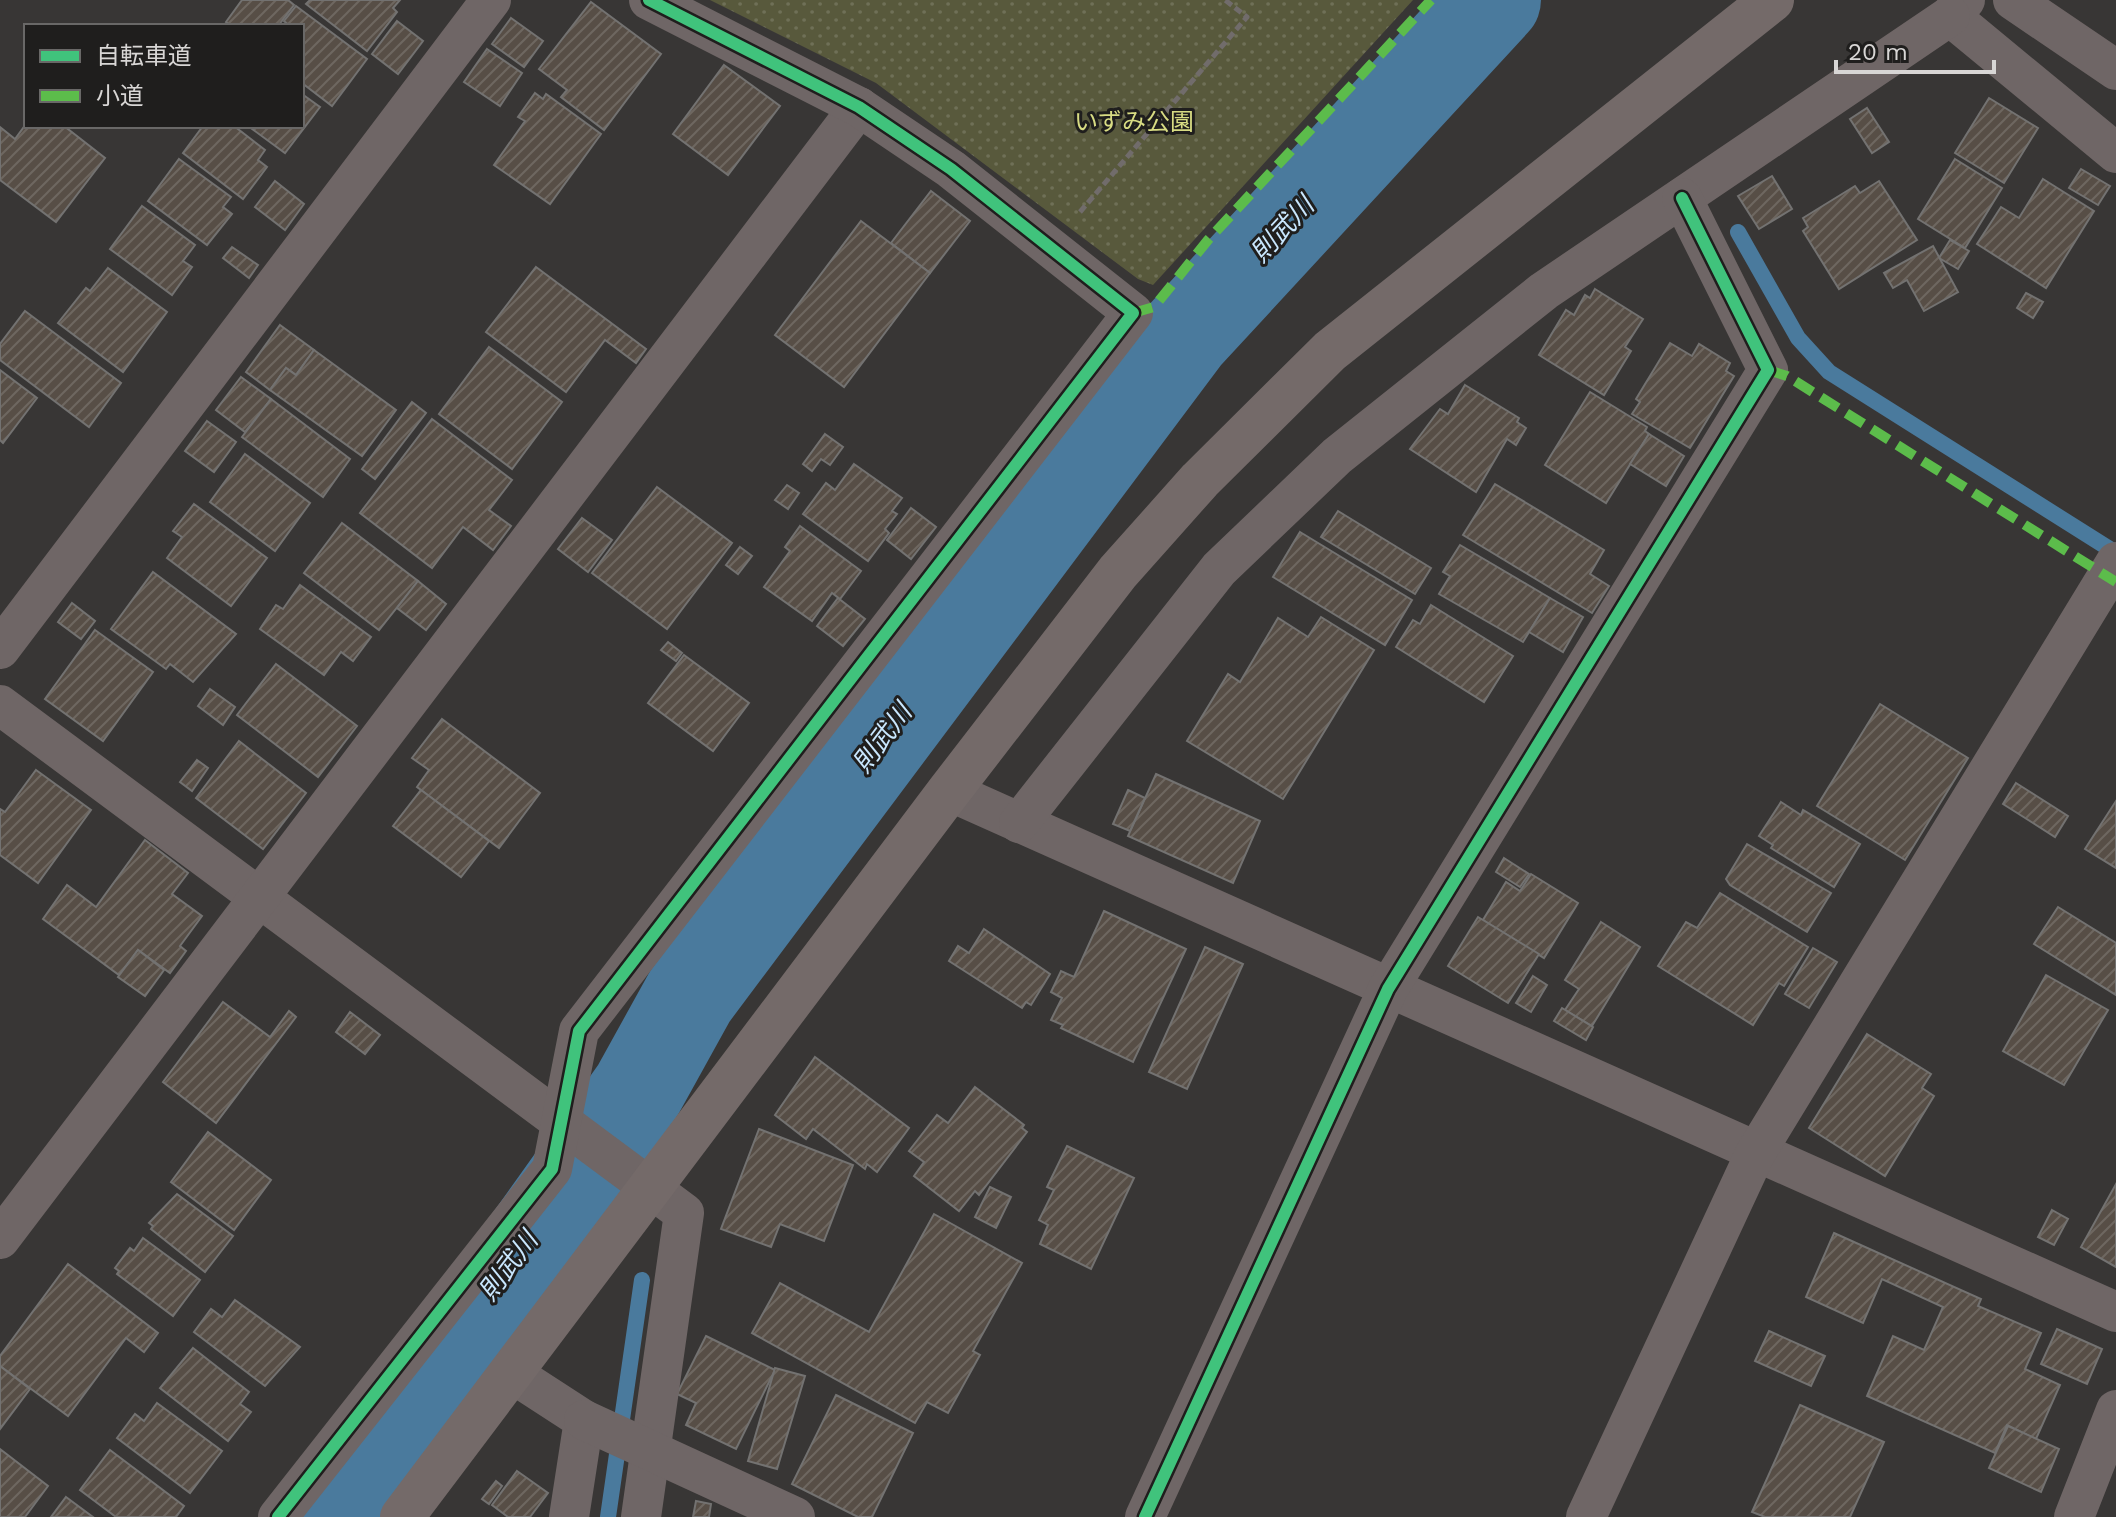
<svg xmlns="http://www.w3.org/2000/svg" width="2116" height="1517" font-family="'Work Sans','Noto Sans JP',sans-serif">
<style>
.park{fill:url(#park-dots)}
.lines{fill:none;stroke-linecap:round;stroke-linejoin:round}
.stream{stroke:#4a7a9d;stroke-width:16}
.river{stroke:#4a7a9d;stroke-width:94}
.building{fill:url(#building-hatch);stroke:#737271;stroke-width:2}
.path{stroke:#716c6b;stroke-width:5;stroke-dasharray:8 4;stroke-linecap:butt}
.street{stroke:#6f6666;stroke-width:40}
.secondary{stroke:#746a69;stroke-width:44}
.quiet{stroke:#5cbc4b;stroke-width:10;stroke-dasharray:20 10;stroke-linecap:butt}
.cycleway-casing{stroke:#1f1e1d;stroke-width:17}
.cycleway{stroke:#40c37c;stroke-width:12}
.labels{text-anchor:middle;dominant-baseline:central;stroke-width:6;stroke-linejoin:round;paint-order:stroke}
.park-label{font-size:24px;fill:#d8dc83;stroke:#1f1e1d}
.water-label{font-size:26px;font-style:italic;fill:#c9e7fe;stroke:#1f1e1d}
</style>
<defs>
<pattern id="park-dots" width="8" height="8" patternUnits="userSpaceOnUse" patternTransform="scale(2)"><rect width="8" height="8" fill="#58593c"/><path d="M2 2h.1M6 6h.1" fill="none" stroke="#6f7057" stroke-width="1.8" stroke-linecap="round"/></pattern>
<pattern id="building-hatch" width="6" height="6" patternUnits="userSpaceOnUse" patternTransform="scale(2)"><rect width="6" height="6" fill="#574e46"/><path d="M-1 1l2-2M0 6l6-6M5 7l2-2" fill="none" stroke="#6e6760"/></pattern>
</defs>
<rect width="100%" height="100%" fill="#383635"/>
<path class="park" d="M710 0H1413L1153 285 1138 279 876 83Z"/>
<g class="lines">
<g class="stream">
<path d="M1738 232 1798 338 1829 372 2116 553"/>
<path d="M608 1517 642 1280"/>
</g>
<path class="river" d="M322 1517 517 1260 638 1090 690 996 1184 336 1494 0"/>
</g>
<g class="building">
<path d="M242 0H288L294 5 278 26H231L226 22Z"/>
<path d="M310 0H400L393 8 397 12 367 51 306 4Z"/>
<path d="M591 2 661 54 604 130 561 97 567 90 539 69Z"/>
<path d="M296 6 367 59 332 106 302 83V26H290L284 21Z"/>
<path d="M511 18 543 41 524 67 492 44Z"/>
<path d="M397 21 423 41 398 74 372 54Z"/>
<path d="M487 49 522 73 500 106 464 82Z"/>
<path d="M724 65 780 106 728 175 673 134Z"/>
<path d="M535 93 543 99 546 94 601 134 550 204 494 165 525 121 518 117Z"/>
<path d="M302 94 320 107 285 153 248 126H302Z"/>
<path d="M1989 98 2038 128 2004 183 1955 153Z"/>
<path d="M1867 108 1889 142 1872 153 1850 119Z"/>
<path d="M26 124 64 126 105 158 56 222 0 180V127L15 139Z"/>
<path d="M203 126H234L265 150 258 160 267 167 243 199 183 153Z"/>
<path d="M179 159 231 197 223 207 232 214 207 245 148 201Z"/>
<path d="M1955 159 2002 188 1965 248 1918 219Z"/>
<path d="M2081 169 2110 186 2098 205 2069 188Z"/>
<path d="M1772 176 1792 209 1759 229 1738 196Z"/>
<path d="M2043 179 2094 211 2046 288 1977 244 2001 207 2019 218Z"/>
<path d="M275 181 304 204 285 230 255 207Z"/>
<path d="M1879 181 1917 240 1839 289 1803 231 1808 227 1803 218 1855 186 1860 193Z"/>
<path d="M931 191 970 221 930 273 891 243Z"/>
<path d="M142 206 195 245 183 261 192 267 172 295 110 249Z"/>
<path d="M861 221 930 273 844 387 775 335Z"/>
<path d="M1950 240 1969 251 1958 269 1939 258Z"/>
<path d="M1933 246 1958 292 1924 311 1907 280 1893 288 1884 273Z"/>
<path d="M232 247 258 265 249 278 223 258Z"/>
<path d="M536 267 646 349 636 363 605 340 566 392 486 332Z"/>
<path d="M108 268 167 312 123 372 58 323 86 288 90 291Z"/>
<path d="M1595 289 1643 319 1625 347 1631 351 1604 395 1539 355 1566 310 1574 315 1585 295 1590 298Z"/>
<path d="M2026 293 2043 302 2033 318 2017 308Z"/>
<path d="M25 311 121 383 89 427 0 360V344Z"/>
<path d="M280 325 314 350 296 375 286 368 270 390 246 372Z"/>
<path d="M1670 343 1692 356 1699 344 1730 363 1726 371 1734 376 1690 448 1632 414 1640 402 1636 399Z"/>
<path d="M489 347 562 402 512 469 439 414Z"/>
<path d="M314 350 396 410 362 456 270 390 286 368 296 375Z"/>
<path d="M0 370 37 398 3 443 0 440Z"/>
<path d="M241 377 271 399 245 432 216 410Z"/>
<path d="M1465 385 1519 418 1517 422 1526 428 1516 445 1507 439 1476 492 1410 449 1440 409 1448 414Z"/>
<path d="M1590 392 1647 427 1645 431 1649 434 1606 503 1545 465Z"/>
<path d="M271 399 350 459 323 497 242 437Z"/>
<path d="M412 402 426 413 375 479 362 469Z"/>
<path d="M432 419 512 480 489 510 511 526 493 550 463 527 432 568 360 513Z"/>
<path d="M207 421 236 442 214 472 185 451Z"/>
<path d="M825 434 843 447 830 465 821 459 812 471 803 464Z"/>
<path d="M1649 434 1684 456 1666 486 1630 464Z"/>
<path d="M245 454 310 503 275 551 210 502Z"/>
<path d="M854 464 902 498 892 511 897 514 885 529 889 533 868 561 803 514 826 483 835 490Z"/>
<path d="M1495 484 1604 550 1590 574 1609 586 1592 613 1463 535Z"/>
<path d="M787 485 799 493 788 509 775 500Z"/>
<path d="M657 487 732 543 667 629 592 573Z"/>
<path d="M194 504 267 558 231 606 167 558 182 537 173 531Z"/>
<path d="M911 508 936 527 911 559 887 540Z"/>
<path d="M1338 511 1431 568 1415 594 1321 537Z"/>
<path d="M582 518 612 540 588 572 558 549Z"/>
<path d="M342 523 418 581 379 630 304 573Z"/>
<path d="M800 526 861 571 840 599 832 593 812 621 764 587 790 551 785 547Z"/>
<path d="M1300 532 1412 600 1385 645 1273 577Z"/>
<path d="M1460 545 1550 598 1523 642 1439 594 1450 576 1443 572Z"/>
<path d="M740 547 752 556 738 574 726 565Z"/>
<path d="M153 572 236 634 193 682 170 664 166 669 111 629Z"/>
<path d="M418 581 446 604 426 630 397 608Z"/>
<path d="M300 585 371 637 353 661 341 652 324 675 260 629 276 605 283 609Z"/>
<path d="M838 598 865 619 843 646 817 626Z"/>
<path d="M1550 598 1583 617 1563 652 1529 632Z"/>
<path d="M72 603 95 621 81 639 58 622Z"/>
<path d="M1431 605 1513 656 1484 702 1396 647 1413 620 1420 624Z"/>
<path d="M1321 617 1374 650 1283 799 1187 741 1228 674 1240 682 1278 618 1308 637Z"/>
<path d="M95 630 153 672 103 741 45 699Z"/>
<path d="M668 642 682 653 676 661 661 650Z"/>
<path d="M684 655 749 703 713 751 648 703Z"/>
<path d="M276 664 357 726 318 777 237 715Z"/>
<path d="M210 689 235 707 223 725 198 706Z"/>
<path d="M1880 704 1968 758 1905 860 1817 806Z"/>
<path d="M442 719 540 793 499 848 417 787 429 770 412 758Z"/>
<path d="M239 741 306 793 263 849 196 798Z"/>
<path d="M197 760 208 768 192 791 180 782Z"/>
<path d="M36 770 91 810 38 883 0 855V809L5 812Z"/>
<path d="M1156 774 1260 821 1233 883 1128 836Z"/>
<path d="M2016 783 2068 816 2055 837 2003 804Z"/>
<path d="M421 790 489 841 461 877 393 826Z"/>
<path d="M1128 790 1145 798 1130 831 1113 824Z"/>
<path d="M2116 801V868L2085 849Z"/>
<path d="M1781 802 1801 815 1803 810 1860 844 1834 887 1771 848 1773 845 1759 836Z"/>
<path d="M145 840 188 873 172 894 202 916 180 946 186 951 170 973 138 950 119 975 43 919 67 885 96 907Z"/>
<path d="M1747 844 1831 893 1807 932 1730 885 1726 879Z"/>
<path d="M1504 858 1529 874 1520 887 1496 872Z"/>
<path d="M1531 874 1578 903 1544 958 1483 920 1506 882 1520 891Z"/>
<path d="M1720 893 1808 947 1784 986 1779 983 1753 1025 1658 966 1686 922 1697 928Z"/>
<path d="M2058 907 2116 943V995L2034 944Z"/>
<path d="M1104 911 1186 949 1133 1062 1061 1028 1063 1025 1051 1020 1062 998 1051 992 1061 971 1074 977Z"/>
<path d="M1478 917 1539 954 1508 1003 1448 966Z"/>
<path d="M1601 922 1640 947 1592 1026 1565 1010 1579 989 1565 980Z"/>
<path d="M984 929 1050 974 1031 1005 1026 1002 1022 1008 949 961 958 946 969 953Z"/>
<path d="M1205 947 1243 964 1187 1089 1149 1072Z"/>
<path d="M1813 948 1837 962 1809 1008 1785 994Z"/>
<path d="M138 950 164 970 145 996 118 977Z"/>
<path d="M2046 975 2108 1010 2064 1085 2003 1051Z"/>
<path d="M1533 976 1547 985 1531 1012 1516 1003Z"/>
<path d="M223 1002 270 1037 289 1011 296 1017 216 1123 163 1082Z"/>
<path d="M1562 1008 1593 1027 1586 1040 1554 1021Z"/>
<path d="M350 1012 380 1035 365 1054 336 1032Z"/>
<path d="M1867 1034 1931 1074 1922 1088 1934 1096 1885 1176 1809 1128Z"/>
<path d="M815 1057 909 1128 877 1172 867 1164 865 1169 813 1129 806 1139 775 1115Z"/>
<path d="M975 1087 1024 1125 1022 1128 1027 1132 979 1195 975 1191 959 1211 914 1176 924 1162 909 1151 937 1115 948 1123Z"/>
<path d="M759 1129 853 1165 824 1241 780 1224 771 1247 721 1229Z"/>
<path d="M208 1132 271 1180 234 1230 171 1182Z"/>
<path d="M1067 1146 1134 1178 1091 1269 1040 1244 1048 1225 1039 1220 1054 1190 1047 1187Z"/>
<path d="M2116 1184V1267L2081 1247Z"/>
<path d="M990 1187 1011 1197 996 1228 975 1217Z"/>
<path d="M177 1194 233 1236 205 1272 151 1229 153 1226 149 1223Z"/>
<path d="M2052 1210 2068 1219 2054 1245 2038 1237Z"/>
<path d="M934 1214 1022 1263 973 1351 980 1355 948 1413 927 1402 915 1423 752 1333 780 1283 869 1332Z"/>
<path d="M1834 1233 1981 1299 1978 1306 2041 1333 2025 1369 2060 1385 2036 1439 2007 1425 1995 1453 1867 1396 1893 1336 1924 1350 1943 1307 1882 1279 1863 1323 1806 1297Z"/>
<path d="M143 1238 200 1280 173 1316 117 1274 119 1271 115 1268 130 1248 134 1251Z"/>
<path d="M68 1264 158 1333 144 1352 126 1338 68 1416 0 1366V1356Z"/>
<path d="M235 1300 300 1347 265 1386 194 1332 211 1309 222 1317Z"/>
<path d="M2057 1329 2102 1349 2087 1384 2041 1364Z"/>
<path d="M1769 1331 1825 1356 1811 1386 1755 1361Z"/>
<path d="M706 1336 775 1370 736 1449 686 1425 696 1403 677 1394Z"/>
<path d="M193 1348 249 1392 240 1404 251 1412 228 1441 160 1388Z"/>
<path d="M0 1366 30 1389 0 1429Z"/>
<path d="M775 1368 805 1376 777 1469 748 1461Z"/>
<path d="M836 1395 913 1433 872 1517H858L792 1484Z"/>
<path d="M157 1403 222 1451 190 1493 117 1438 135 1414 144 1421Z"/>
<path d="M1800 1405 1884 1442 1850 1517H1765L1752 1512Z"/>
<path d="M2008 1426 2059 1449 2041 1492 1989 1468Z"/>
<path d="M0 1449 48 1486 25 1517H0Z"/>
<path d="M110 1450 184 1506 176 1517H116L80 1490Z"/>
<path d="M517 1471 548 1493 530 1517H508L492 1505Z"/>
<path d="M496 1481 502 1486 489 1504 482 1499Z"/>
<path d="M66 1497 93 1517H51Z"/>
<path d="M696 1501 711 1504 709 1517H693Z"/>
</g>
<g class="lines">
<path class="path" d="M1080 212 1247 17 1225 0"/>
<g class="street">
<path d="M1965 0 1950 16 2116 153"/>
<path d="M2013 0 2116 70"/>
<path d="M0 649 491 0"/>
<path d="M0 705 684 1213 641 1517"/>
<path d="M949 791 2116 1312"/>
<path d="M1019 823 1219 569 1337 456 1544 291 1950 16"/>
<path d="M0 1239 859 107"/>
<path d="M510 1372 584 1420 569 1517"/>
<path d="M584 1420 795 1517"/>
<path d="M278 1517 552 1169 579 1031 1133 313 951 169 859 107 649 0"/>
<path d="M1145 1517 1388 989 1768 370 1682 198"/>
<path d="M1586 1517 1755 1154 2116 562"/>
<path d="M2074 1517 2116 1410"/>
</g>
<path class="secondary" d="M402 1517 949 791 1118 572 1200 480 1330 351 1772 0"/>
<g class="quiet">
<path d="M1133 313 1154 307 1208 240 1431 0"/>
<path d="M1768 370 1787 376 2116 582"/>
</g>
<defs>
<g id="cycleway">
<path d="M278 1517 552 1169 579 1031 1133 313 951 169 859 107 649 0"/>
<path d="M1145 1517 1388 989 1768 370 1682 198"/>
</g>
</defs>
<use href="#cycleway" class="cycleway-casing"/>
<use href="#cycleway" class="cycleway"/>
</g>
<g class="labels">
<g class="park-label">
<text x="1134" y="122">いずみ公園</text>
</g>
<g class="water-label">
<text transform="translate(1282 229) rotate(-47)">則武川</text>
<text transform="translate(882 738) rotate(-53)">則武川</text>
<text transform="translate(508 1266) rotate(-53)">則武川</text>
</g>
</g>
<rect x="24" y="24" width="280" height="104" fill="#1f1e1d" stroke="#696867" stroke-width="2"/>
<rect x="40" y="50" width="40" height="12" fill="#40c37c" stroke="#696867" stroke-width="2"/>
<text x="96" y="64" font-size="24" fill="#d8d6d5">自転車道</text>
<rect x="40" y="90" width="40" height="12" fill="#5cbc4b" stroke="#696867" stroke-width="2"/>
<text x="96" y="104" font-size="24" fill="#d8d6d5">小道</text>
<path d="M1836 60v12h158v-12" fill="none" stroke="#d8d6d5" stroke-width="4"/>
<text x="1848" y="60" font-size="24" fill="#d8d6d5" stroke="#1f1e1d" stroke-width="6" paint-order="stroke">20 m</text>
</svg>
